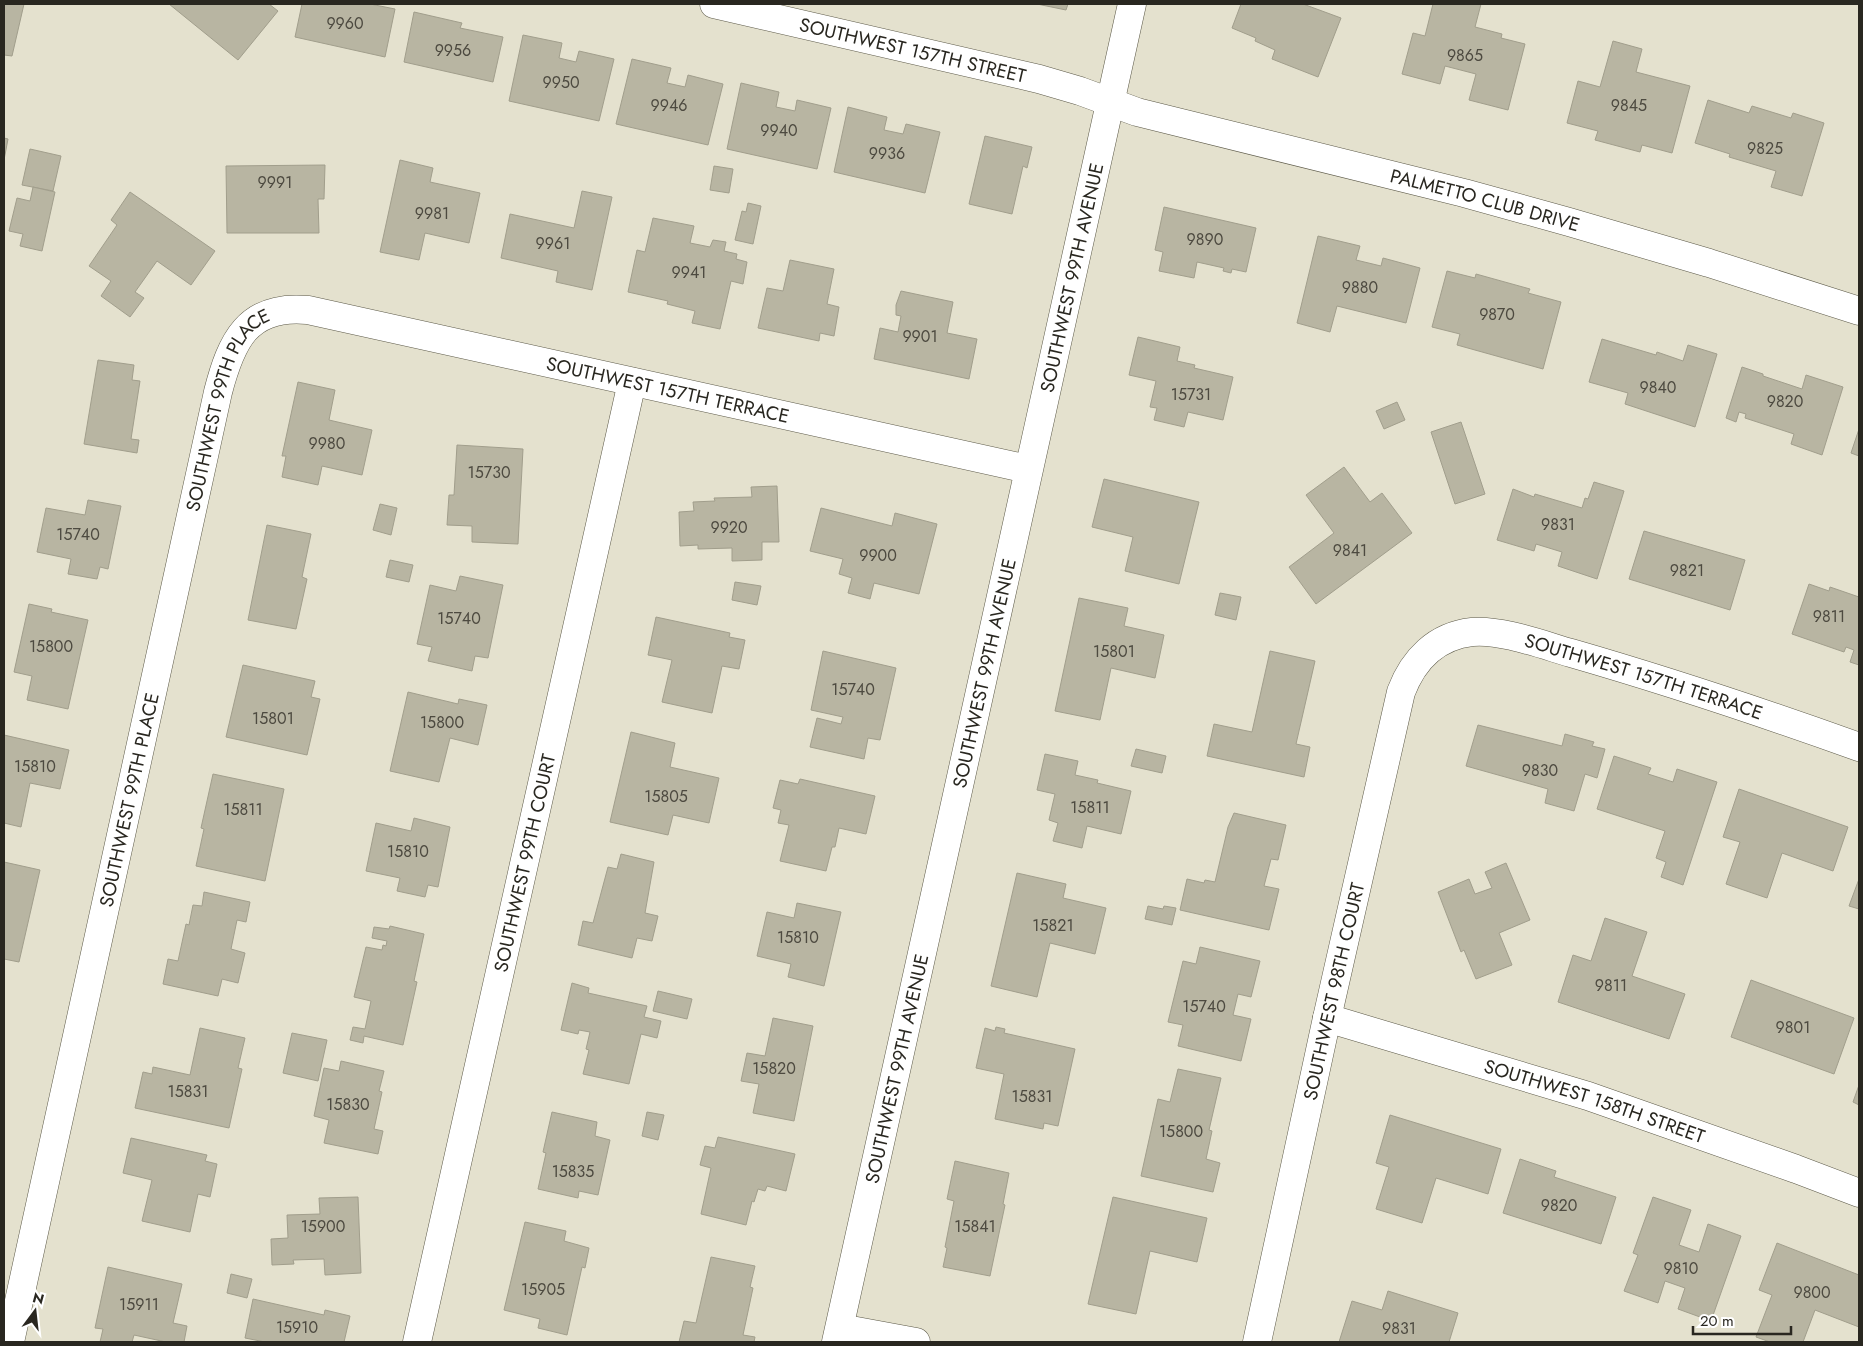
<svg xmlns="http://www.w3.org/2000/svg" width="1863" height="1346" font-family="Jost,sans-serif">
<style>
.building{fill:#b8b5a2;stroke:#a19e8c}
.lines{fill:none;stroke-linecap:round;stroke-linejoin:round}
.minor-casing{stroke:#5c5948;stroke-width:29}
.minor{stroke:#fff;stroke-width:28}
.labels{text-anchor:middle;dominant-baseline:central;stroke-width:5;stroke-linejoin:round;paint-order:stroke}
.number-label{font-size:16px;fill:#4d4a40}
.street-label{font-size:19px;fill:#292720;stroke:#fff}
</style>
<rect width="100%" height="100%" fill="#e4e1ce"/>
<g class="building">
<path d="M4 4H24L12 56 4 55Z"/>
<path d="M169 4H269L278 11 238 60Z"/>
<path d="M302 4H370L395 9 385 57 295 37Z"/>
<path d="M1037 4H1068L1066 10Z"/>
<path d="M1241 4H1303L1341 18 1318 77 1272 59 1275 50 1255 41 1256 38 1232 28Z"/>
<path d="M1433 4H1481L1475 27 1502 34 1501 38 1525 44 1508 110 1469 100 1476 74 1445 66 1440 84 1402 74 1413 33 1425 36Z"/>
<path d="M414 12 462 23 460 28 503 37 493 82 404 62Z"/>
<path d="M523 35 562 43 559 58 576 62 579 51 614 59 599 121 509 101Z"/>
<path d="M1613 41 1642 49 1636 72 1690 86 1672 153 1642 145 1640 152 1595 140 1598 131 1567 123 1578 81 1600 87Z"/>
<path d="M632 59 671 68 667 83 685 87 688 75 723 84 708 145 616 124Z"/>
<path d="M741 83 779 92 776 107 795 111 797 100 831 108 817 169 727 149Z"/>
<path d="M1708 100 1749 113 1752 106 1791 118 1793 113 1824 123 1802 196 1771 187 1776 171 1729 157 1730 154 1695 143Z"/>
<path d="M848 107 887 117 884 130 903 134 906 124 940 132 925 193 834 172Z"/>
<path d="M985 136 1032 147 1027 168 1023 166 1012 214 969 204Z"/>
<path d="M4 138 8 139 4 160Z"/>
<path d="M30 149 61 156 53 191 22 185Z"/>
<path d="M400 160 433 168 430 182 480 193 469 243 425 233 419 260 380 252Z"/>
<path d="M325 165 324 199H318L319 233H227L226 166Z"/>
<path d="M714 166 733 169 729 193 710 190Z"/>
<path d="M33 187 55 192 42 251 20 246 23 234 9 231 17 198 30 201Z"/>
<path d="M582 191 612 197 592 290 556 282 558 271 501 258 510 214 574 228Z"/>
<path d="M130 192 215 251 191 285 157 261 135 292 144 298 130 317 101 296 111 281 89 266 117 225 111 220Z"/>
<path d="M748 203 761 206 753 244 735 240 742 211 746 212Z"/>
<path d="M1164 207 1256 228 1246 272 1232 269 1231 273 1223 271 1224 268 1197 262 1194 278 1159 271 1163 252 1155 250Z"/>
<path d="M653 218 694 226 690 243 710 247 713 240 726 242 724 251 737 254 736 259 747 262 743 284 731 281 720 329 692 323 695 311 667 304 668 301 628 292 637 250 645 252Z"/>
<path d="M1318 236 1360 246 1356 260 1381 266 1383 258 1420 268 1406 323 1337 306 1330 332 1297 323Z"/>
<path d="M790 260 834 269 827 304 839 307 834 336 820 333 819 341 758 328 767 288 783 291Z"/>
<path d="M1447 271 1475 278 1476 274 1530 289 1528 293 1561 302 1543 369 1457 345 1460 334 1432 327Z"/>
<path d="M901 291 953 302 947 333 977 339 969 379 874 359 880 328 898 332 901 316 896 315V305Z"/>
<path d="M1138 337 1180 347 1177 361 1195 365 1194 368 1233 377 1223 420 1188 412 1184 427 1154 420 1157 408 1150 407 1156 381 1129 375Z"/>
<path d="M1602 339 1656 355 1657 352 1683 361 1688 345 1717 354 1695 427 1625 404 1628 393 1589 382Z"/>
<path d="M98 360 134 365 132 380 140 381 131 439 139 440 137 453 84 444Z"/>
<path d="M1742 367 1763 374V376L1802 389 1806 375 1843 387 1822 455 1791 444 1794 434 1745 418 1746 414 1739 412 1736 422 1726 418Z"/>
<path d="M298 382 335 390 329 420 372 430 362 475 322 466 318 485 282 477 286 456H282Z"/>
<path d="M1397 402 1405 420 1384 429 1376 411Z"/>
<path d="M1461 422 1485 494 1455 504 1431 432Z"/>
<path d="M1859 429V456L1851 453Z"/>
<path d="M457 445 523 449 518 544 472 542V526L447 525 449 495H454Z"/>
<path d="M1344 467 1370 502 1382 493 1412 533 1316 604 1289 567 1334 533 1306 495Z"/>
<path d="M1104 479 1199 502 1179 584 1125 571 1133 537 1092 527Z"/>
<path d="M1594 482 1624 491 1597 579 1558 566 1562 552 1536 544 1534 551 1497 540 1513 489 1534 497 1535 494 1582 508 1585 498 1588 499Z"/>
<path d="M777 486 779 542H762V560L732 561V548L698 549V545L680 546 679 512 694 511 693 502 715 501 714 498 752 497 751 487Z"/>
<path d="M88 500 121 506 108 569 100 567 97 579 68 574 71 559 37 552 46 508 85 515Z"/>
<path d="M380 504 397 508 391 535 373 530Z"/>
<path d="M821 508 892 526 895 513 937 524 919 594 874 583 870 599 848 593 852 578 839 574 843 559 810 551Z"/>
<path d="M267 525 311 534 302 577 307 579 296 629 248 620Z"/>
<path d="M1644 531 1745 560 1730 610 1629 579Z"/>
<path d="M390 560 413 565 409 582 386 577Z"/>
<path d="M460 576 503 585 488 658 475 656 472 671 428 661 432 647 417 644 430 585 456 591Z"/>
<path d="M735 582 761 586 757 605 732 600Z"/>
<path d="M1809 584 1829 591 1830 587 1859 597V665L1850 662 1854 650 1846 647 1844 652 1792 634Z"/>
<path d="M1220 593 1241 597 1236 620 1215 615Z"/>
<path d="M1079 598 1128 608 1124 626 1164 635 1155 678 1111 668 1100 720 1055 711Z"/>
<path d="M29 604 52 609 51 612 88 620 68 709 27 700 32 676 14 672Z"/>
<path d="M656 617 730 633 729 637 745 640 739 669 722 666 712 713 662 702 672 660 648 655Z"/>
<path d="M823 651 896 668 880 740 868 738 864 759 810 747 817 718 841 724 843 717 811 710Z"/>
<path d="M1270 651 1315 661 1296 744 1310 747 1304 777 1207 756 1214 724 1252 732Z"/>
<path d="M243 665 315 681 311 697 320 699 307 755 226 737Z"/>
<path d="M408 692 458 704 459 699 487 705 478 745 450 738 439 782 390 771Z"/>
<path d="M1478 725 1562 746 1565 734 1594 742 1592 746 1605 749 1597 778 1585 774 1574 811 1545 803 1548 789 1466 766Z"/>
<path d="M631 732 675 743 670 767 719 778 709 823 673 815 668 835 610 822Z"/>
<path d="M4 735 69 750 60 789 30 783 21 827 4 823Z"/>
<path d="M1136 749 1166 756 1162 773 1131 766Z"/>
<path d="M1045 754 1078 761 1075 775 1098 780 1097 783 1131 791 1121 834 1087 826 1082 848 1053 841 1058 823 1049 820 1055 794 1037 790Z"/>
<path d="M1614 756 1651 768 1648 774 1673 782 1677 769 1717 782 1683 885 1661 877 1666 862 1656 858 1665 831 1597 809Z"/>
<path d="M213 774 284 789 265 881 196 866 204 829 201 828Z"/>
<path d="M800 779 875 796 866 834 839 828 835 847H832L826 871 780 861 789 825 778 823 781 810 773 808 780 780 798 784Z"/>
<path d="M1739 789 1848 827 1833 871 1782 853 1767 898 1726 884 1740 842 1723 837Z"/>
<path d="M1234 813 1286 825 1278 860 1271 859 1264 886 1279 889 1269 930 1180 910 1187 879 1204 883 1205 880 1215 882 1228 827Z"/>
<path d="M414 818 450 827 438 887 428 885 425 897 397 891 400 878 366 871 376 823 411 831Z"/>
<path d="M621 854 654 862 645 913 658 916 652 941 637 938 632 958 578 945 583 921 593 923 608 867 617 869Z"/>
<path d="M4 862 40 870 19 962 4 959Z"/>
<path d="M1506 863 1530 920 1499 933 1512 965 1476 979 1464 950 1461 952 1438 892 1469 879 1475 894 1492 888 1485 872Z"/>
<path d="M1017 873 1066 884 1063 898 1106 908 1095 954 1050 943 1037 997 991 986Z"/>
<path d="M1859 879V909L1849 906Z"/>
<path d="M204 892 250 902 246 922 237 920 231 949 245 953 238 983 222 979 218 996 163 984 168 959 178 961 186 924 189 925 193 905 202 906Z"/>
<path d="M797 903 841 912 824 986 788 977 791 964 757 956 767 912 794 918Z"/>
<path d="M1148 906 1163 909 1164 906 1176 908 1172 925 1145 919Z"/>
<path d="M1605 918 1647 932 1632 976 1685 994 1669 1039 1558 1002 1573 955 1591 961Z"/>
<path d="M390 926 424 934 414 981 417 982 403 1045 364 1036 363 1043 350 1040 353 1027 365 1029 371 1001 354 997 366 947 382 950 383 945 386 946 387 941 372 938 374 927 389 929Z"/>
<path d="M1200 947 1260 961 1251 997 1238 994 1233 1015 1251 1019 1241 1061 1178 1046 1183 1025 1168 1022 1183 961 1196 964Z"/>
<path d="M1751 980 1854 1018 1834 1074 1731 1037Z"/>
<path d="M572 983 589 988 588 993 647 1006 644 1017 661 1021 657 1038 641 1034 629 1084 583 1074 589 1050 586 1049 590 1032 579 1030 578 1034 561 1030Z"/>
<path d="M658 991 692 999 687 1019 653 1011Z"/>
<path d="M773 1018 813 1026 794 1121 753 1113 759 1084 741 1081 747 1053 765 1056Z"/>
<path d="M996 1027 1005 1029 1004 1033 1075 1049 1058 1126 1044 1123 1043 1129 995 1119 1004 1074 976 1068 985 1028 995 1031Z"/>
<path d="M200 1028 245 1038 238 1068 242 1069 229 1128 135 1108 143 1072 152 1074 153 1067 190 1075Z"/>
<path d="M292 1033 327 1040 318 1081 283 1073Z"/>
<path d="M341 1061 384 1071 379 1091 382 1092 374 1129 383 1131 378 1154 324 1143 329 1120 314 1116 324 1068 339 1071Z"/>
<path d="M1178 1069 1221 1078 1209 1130 1212 1131 1206 1159 1220 1163 1213 1192 1141 1176 1158 1099 1170 1102Z"/>
<path d="M1859 1085V1105L1853 1102Z"/>
<path d="M552 1112 597 1122 595 1136 610 1140 598 1195 579 1191 578 1198 538 1189 546 1153 543 1152Z"/>
<path d="M647 1112 664 1115 658 1140 642 1136Z"/>
<path d="M1390 1115 1501 1149 1488 1194 1436 1178 1422 1223 1376 1209 1389 1167 1376 1163Z"/>
<path d="M718 1137 795 1154 786 1191 767 1186 765 1191 758 1189 754 1202 752 1201 746 1225 701 1214 711 1168 700 1165 705 1146 715 1148Z"/>
<path d="M131 1138 207 1155 205 1161 217 1164 210 1197 198 1194 190 1232 142 1221 152 1180 123 1173Z"/>
<path d="M1520 1159 1556 1171 1554 1177 1616 1197 1601 1244 1503 1213Z"/>
<path d="M955 1161 1009 1173 1003 1204 1005 1205 990 1276 943 1267 947 1248 945 1247 954 1201 947 1199Z"/>
<path d="M358 1197 361 1273 325 1275 324 1259 293 1260 294 1264 272 1265 271 1239 288 1238 287 1215 320 1214 319 1198Z"/>
<path d="M1113 1197 1207 1218 1197 1262 1150 1251 1136 1314 1088 1304Z"/>
<path d="M1653 1197 1691 1210 1679 1245 1699 1252 1708 1224 1741 1236 1711 1321 1678 1309 1685 1288 1665 1281 1658 1303 1624 1291 1638 1255 1633 1253Z"/>
<path d="M525 1222 566 1231 564 1241 589 1248 585 1268 582 1267 567 1335 538 1328 540 1319 504 1310Z"/>
<path d="M1777 1243 1859 1275V1327L1815 1310 1803 1342H1770L1756 1337 1772 1295 1759 1290Z"/>
<path d="M711 1257 755 1266 750 1287 753 1288 743 1335 755 1337 754 1342H679L684 1321 696 1323Z"/>
<path d="M108 1267 182 1284 173 1323 187 1326 184 1342H166L134 1335 132 1342H100L103 1329 95 1328Z"/>
<path d="M231 1274 252 1279 247 1298 227 1293Z"/>
<path d="M1388 1291 1458 1313 1449 1342H1339L1352 1301 1382 1310Z"/>
<path d="M253 1299 324 1315 325 1310 350 1316 344 1342H265L245 1338Z"/>
</g>
<g class="lines">
<defs>
<g id="minor">
<path id="s1" d="M714 4 1039 79 1080 91 1137 112 1464 193 1569 222 1709 263 1859 311"/>
<path id="s2" d="M1327 1018 1588 1096 1796 1169 1859 1193"/>
<path d="M840 1328 916 1342"/>
<path id="s3" d="M10 1342 218 392C231 342 247 304 308 310L1028 469"/>
<path id="s4" d="M417 1342 632 382"/>
<path id="s5" d="M836 1342 1132 4"/>
<path id="s6" d="M1257 1342 1327 1018 1401 692C1413 660 1436 636 1472 632 1500 629 1543 645 1571 653 1668 681 1764 713 1859 747"/>
</g>
</defs>
<use href="#minor" class="minor-casing"/>
<use href="#minor" class="minor"/>
</g>
<g class="labels">
<g class="number-label">
<text x="345" y="23">9960</text>
<text x="453" y="50">9956</text>
<text x="1465" y="55">9865</text>
<text x="561" y="82">9950</text>
<text x="669" y="105">9946</text>
<text x="1629" y="105">9845</text>
<text x="779" y="130">9940</text>
<text x="1765" y="148">9825</text>
<text x="887" y="153">9936</text>
<text x="275" y="182">9991</text>
<text x="432" y="213">9981</text>
<text x="1205" y="239">9890</text>
<text x="553" y="243">9961</text>
<text x="689" y="272">9941</text>
<text x="1360" y="287">9880</text>
<text x="1497" y="314">9870</text>
<text x="920" y="336">9901</text>
<text x="1658" y="387">9840</text>
<text x="1191" y="394">15731</text>
<text x="1785" y="401">9820</text>
<text x="327" y="443">9980</text>
<text x="489" y="472">15730</text>
<text x="1558" y="524">9831</text>
<text x="729" y="527">9920</text>
<text x="78" y="534">15740</text>
<text x="1350" y="550">9841</text>
<text x="878" y="555">9900</text>
<text x="1687" y="570">9821</text>
<text x="1829" y="616">9811</text>
<text x="459" y="618">15740</text>
<text x="51" y="646">15800</text>
<text x="1114" y="651">15801</text>
<text x="853" y="689">15740</text>
<text x="273" y="718">15801</text>
<text x="442" y="722">15800</text>
<text x="35" y="766">15810</text>
<text x="1540" y="770">9830</text>
<text x="666" y="796">15805</text>
<text x="1090" y="807">15811</text>
<text x="243" y="809">15811</text>
<text x="408" y="851">15810</text>
<text x="1053" y="925">15821</text>
<text x="798" y="937">15810</text>
<text x="1611" y="985">9811</text>
<text x="1204" y="1006">15740</text>
<text x="1793" y="1027">9801</text>
<text x="774" y="1068">15820</text>
<text x="188" y="1091">15831</text>
<text x="1032" y="1096">15831</text>
<text x="348" y="1104">15830</text>
<text x="1181" y="1131">15800</text>
<text x="573" y="1171">15835</text>
<text x="1559" y="1205">9820</text>
<text x="323" y="1226">15900</text>
<text x="975" y="1226">15841</text>
<text x="1681" y="1268">9810</text>
<text x="543" y="1289">15905</text>
<text x="1812" y="1292">9800</text>
<text x="139" y="1304">15911</text>
<text x="297" y="1327">15910</text>
<text x="1399" y="1328">9831</text>
</g>
<g class="street-label">
<text stroke="none"><textPath href="#s1" startOffset="204">SOUTHWEST 157TH STREET</textPath></text>
<text stroke="none"><textPath href="#s1" startOffset="796">PALMETTO CLUB DRIVE</textPath></text>
<text stroke="none"><textPath href="#s5" startOffset="1090">SOUTHWEST 99TH AVENUE</textPath></text>
<text stroke="none"><textPath href="#s3" startOffset="1478">SOUTHWEST 157TH TERRACE</textPath></text>
<text stroke="none"><textPath href="#s3" startOffset="960">SOUTHWEST 99TH PLACE</textPath></text>
<text stroke="none"><textPath href="#s5" startOffset="685">SOUTHWEST 99TH AVENUE</textPath></text>
<text stroke="none"><textPath href="#s6" startOffset="942">SOUTHWEST 157TH TERRACE</textPath></text>
<text stroke="none"><textPath href="#s3" startOffset="555">SOUTHWEST 99TH PLACE</textPath></text>
<text stroke="none"><textPath href="#s4" startOffset="491">SOUTHWEST 99TH COURT</textPath></text>
<text stroke="none"><textPath href="#s6" startOffset="359">SOUTHWEST 98TH COURT</textPath></text>
<text stroke="none"><textPath href="#s5" startOffset="280">SOUTHWEST 99TH AVENUE</textPath></text>
<text stroke="none"><textPath href="#s2" startOffset="280">SOUTHWEST 158TH STREET</textPath></text>
</g>
</g>
<rect width="1863" height="1346" fill="none" stroke="#292720" stroke-width="10"/>
<g transform="translate(35 1311) rotate(15)" stroke="#ffffff" stroke-width="4" paint-order="stroke">
<path d="M0-4L9 19L0 12L-9 19Z" fill="#292720"/>
<text y="-8" font-size="14" font-weight="bold" text-anchor="middle" fill="#292720">N</text>
</g>
<path d="M1693 1326v8h98v-8" fill="none" stroke="#292720" stroke-width="2.5"/>
<text x="1700" y="1326" font-size="15" fill="#292720" stroke="#ffffff" stroke-width="4" paint-order="stroke">20 m</text>
</svg>
